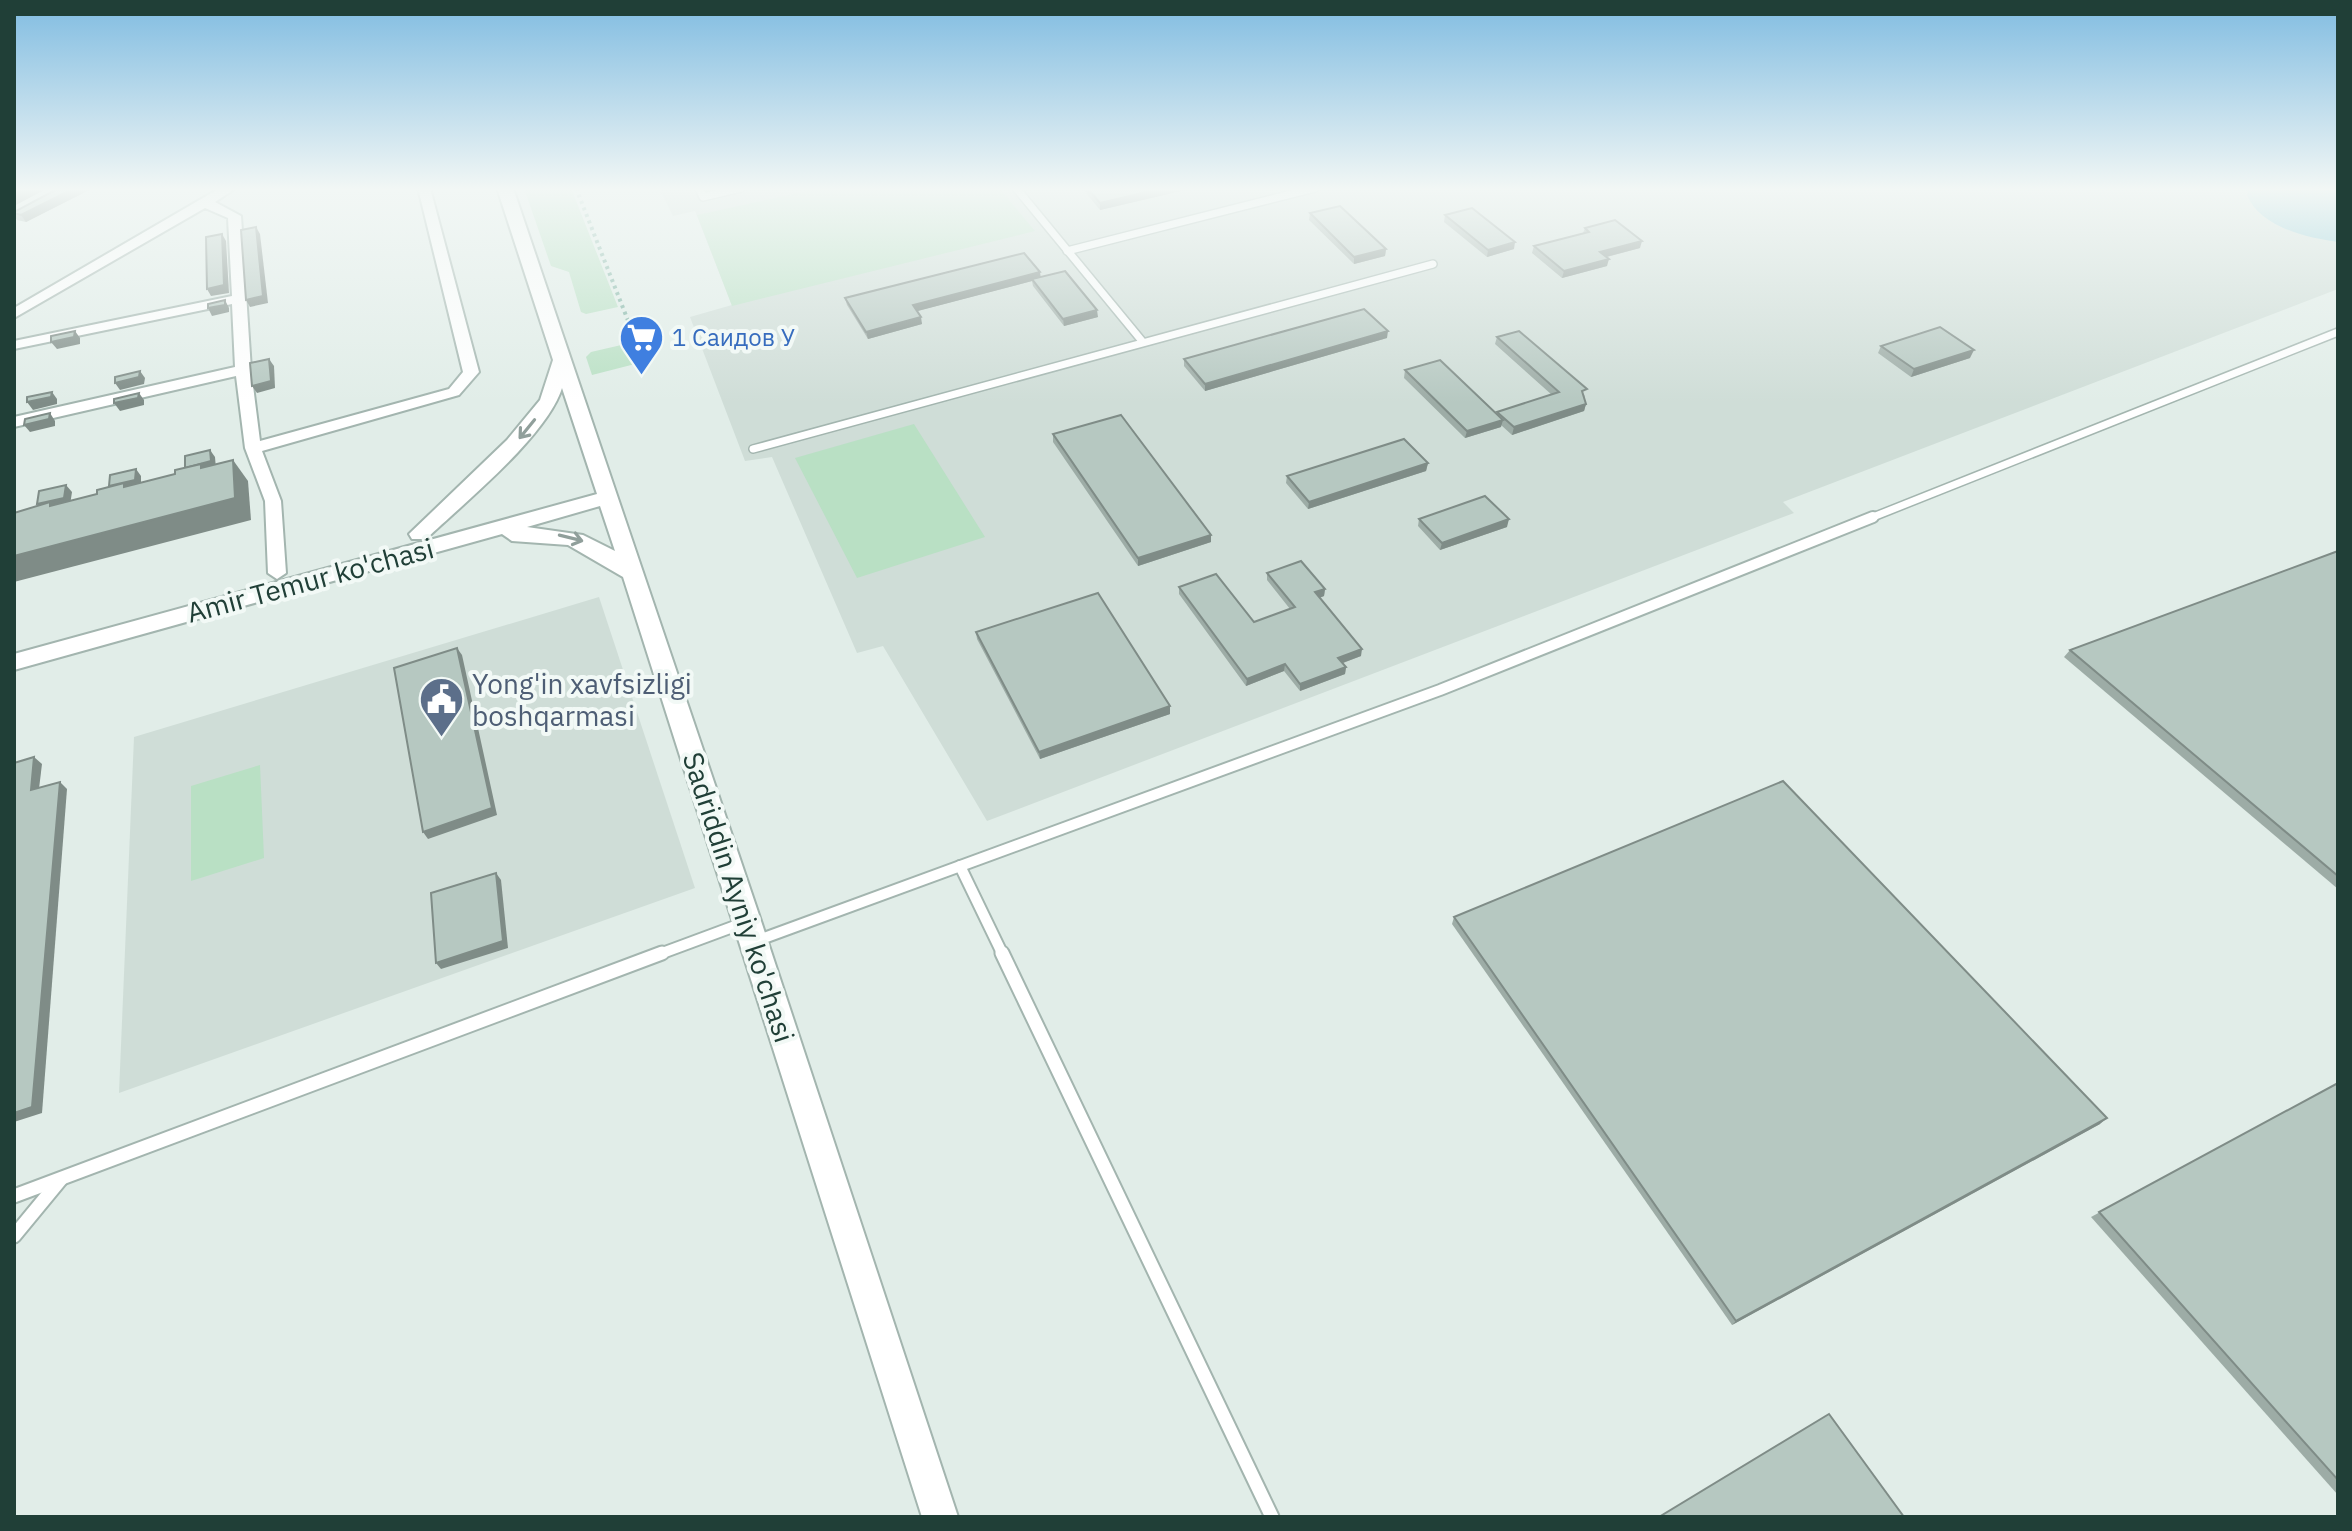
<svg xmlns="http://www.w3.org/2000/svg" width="2352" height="1531" font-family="'IBM Plex Sans',sans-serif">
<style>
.built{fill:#cfddd7}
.green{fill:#b9e0c4}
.water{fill:#85c8d6}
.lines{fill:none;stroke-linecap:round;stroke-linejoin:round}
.service-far2-casing{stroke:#a3b5af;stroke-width:10}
.service-far1-casing{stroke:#a3b5af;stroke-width:14}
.service-casing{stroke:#a3b5af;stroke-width:17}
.minor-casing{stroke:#a3b5af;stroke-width:4}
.tertiary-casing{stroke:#a3b5af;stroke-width:4}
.path{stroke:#80b3a4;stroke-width:4;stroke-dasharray:3 4;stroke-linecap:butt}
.service-far2{stroke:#fff;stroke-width:7}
.service-far1{stroke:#fff;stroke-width:10}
.service{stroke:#fff;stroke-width:13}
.minor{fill:#fff;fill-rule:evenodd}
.tertiary{fill:#fff;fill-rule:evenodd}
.wall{fill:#9daca6}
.shaded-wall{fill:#7f8c87}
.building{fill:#b6c8c1;stroke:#7f8c87;stroke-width:2}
.oneway{stroke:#909f9b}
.labels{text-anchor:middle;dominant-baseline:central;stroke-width:8;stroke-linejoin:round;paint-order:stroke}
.far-shop-label{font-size:24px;fill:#366cbe;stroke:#f2f9f6;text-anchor:start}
.street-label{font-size:28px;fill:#203f37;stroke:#f2f9f6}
.service-label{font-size:28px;fill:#4e5e75;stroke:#f2f9f6;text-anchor:start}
</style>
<rect width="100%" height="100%" fill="#e1ede8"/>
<g class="built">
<path d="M659 188H2338V289L1783 502 1794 513 987 821 883 646 857 653 772 457 745 461 690 317 732 305 695 211 673 216Z"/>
<path d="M599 597 695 888 119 1093 134 737Z"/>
</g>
<g class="green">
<path d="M524 188H571L618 307 586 314 581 312 569 272 551 266Z"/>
<path d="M821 188H999L1035 231 732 306 697 215Z"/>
<path d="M630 343 639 363 592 375 586 357 591 352Z"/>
<path d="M914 424 985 537 857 578 795 458Z"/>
<path d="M260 765 264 858 191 881V786Z"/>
</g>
<path class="water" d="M2249 188H2338V242C2307 238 2260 227 2247 195Z"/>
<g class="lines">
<defs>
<g id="service-far2">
<path d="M699 188 703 197 741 188"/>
<path d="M1016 188 1142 341"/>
<path d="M1067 251 1315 188"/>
<path d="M753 449 1433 264"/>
<path d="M1868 519 2338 332"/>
</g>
<g id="service-far1">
<path d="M960 866 1003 955"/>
<path d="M756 941 1440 690 1873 517"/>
<path d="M657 955 746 922"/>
</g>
<g id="service">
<path d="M1002 953 1272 1517"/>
<path d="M14 1196 662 953"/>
<path d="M14 1236 61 1179"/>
</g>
<path id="minor" d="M220 188H236L215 202 241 216 251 370 260 441 449 389 463 372 418 188H430L479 372 459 395 262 451 281 501 286 573 277 579 268 573 265 501 245 448 236 376 14 427V417L235 367 232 304 14 349V341L232 296 228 218 205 208 14 318V308Z"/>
<path id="tertiary" d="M497 188H513L761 921 958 1517H922L623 577 568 545 512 541 502 534 14 670V654L597 494 562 388C547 436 464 503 426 539H412L409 534 507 440 540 400 553 360ZM600 506 615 551 583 535 527 527Z"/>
</defs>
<use href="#service-far2" class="service-far2-casing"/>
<use href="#service-far1" class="service-far1-casing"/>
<use href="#service" class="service-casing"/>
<use href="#minor" class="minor-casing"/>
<use href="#tertiary" class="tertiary-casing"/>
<path class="path" d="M576 188 645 364"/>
<use href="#service-far2" class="service-far2"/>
<use href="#service-far1" class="service-far1"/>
<use href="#service" class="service"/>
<use href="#minor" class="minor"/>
<use href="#tertiary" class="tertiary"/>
</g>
<g class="wall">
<path d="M59 188H93L26 222 17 220 14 215V212Z"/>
<path d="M1082 188H1185V190L1100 210Z"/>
<path d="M1310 213 1386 249 1385 256 1354 264 1309 220Z"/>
<path d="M1445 215 1514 249 1487 257 1444 222Z"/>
<path d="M1585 228 1640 248 1607 257V266L1562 278 1532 253 1534 246 1583 233Z"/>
<path d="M1040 277 1098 317 1064 326 1033 286 1032 281 917 311 922 324 868 339 847 305 845 298Z"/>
<path d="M1497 337 1585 396 1584 397 1586 404 1584 411 1512 435 1501 425V427L1465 438 1404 378 1405 370 1497 414V412L1552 395 1495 344Z"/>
<path d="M1387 338 1205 391 1184 366V359Z"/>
<path d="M1881 346 1970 358 1911 377 1878 353Z"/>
<path d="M1053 434 1211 535V542L1138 566 1053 442Z"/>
<path d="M1428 463 1426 471 1308 509 1286 483 1287 476Z"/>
<path d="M1419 519 1507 527 1440 550 1418 526Z"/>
<path d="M2338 551V889L2064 657 2070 650Z"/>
<path d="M1267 573 1325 589 1324 596 1319 598 1361 656 1343 663 1346 667 1345 674 1300 691 1284 671 1246 686 1179 594V587L1254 622 1290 609 1267 580Z"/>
<path d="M976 632 1170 706V714L1040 759 977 639Z"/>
<path d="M1454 917 2100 1124 1732 1325 1452 924Z"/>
<path d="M2338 1083V1495L2091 1217Z"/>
</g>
<g class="shaded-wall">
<path d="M29 188H48L14 206V196Z"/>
<path d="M75 188H93L26 222 21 215Z"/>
<path d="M1164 188H1185V190L1100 210V203Z"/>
<path d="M256 227 260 234 268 303 250 307 246 300Z"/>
<path d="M222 234 226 241 229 293 211 296 207 289Z"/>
<path d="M1642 241 1640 248 1598 259 1600 252Z"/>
<path d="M1515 242 1514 249 1487 257 1488 250Z"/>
<path d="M1386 249 1385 256 1354 264V257Z"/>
<path d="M1609 259 1607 266 1562 278 1564 271Z"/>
<path d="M1040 272 1041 279H1032V281L914 312 913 305Z"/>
<path d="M225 300 229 308V312L212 316 208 308Z"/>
<path d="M1097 310 1098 317 1064 326 1063 319Z"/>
<path d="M921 317 922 324 868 339 866 332Z"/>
<path d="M75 331 80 338V344L57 349 51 342Z"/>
<path d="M1388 331 1387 338 1205 391V384Z"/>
<path d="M1974 350 1970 358 1911 377 1914 369Z"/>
<path d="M269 359 274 366 275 388 257 393 252 386Z"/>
<path d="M140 371 145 378 144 384 120 390 115 383Z"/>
<path d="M52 392 57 399V404L33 410 27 402Z"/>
<path d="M139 393 144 400V405L120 411 114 403Z"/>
<path d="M1586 404 1584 411 1512 435 1514 427Z"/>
<path d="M50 413 55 421V426L30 432 24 425Z"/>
<path d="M1503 420 1501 427 1465 438 1467 431Z"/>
<path d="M210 450 215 457 216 469 190 475Z"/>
<path d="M233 460 248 481 251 520 14 582V556Z"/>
<path d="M1428 463 1426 471 1308 509 1309 502Z"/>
<path d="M136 469 141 476V487L115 494Z"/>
<path d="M66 485 72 492 70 505 44 512 37 504Z"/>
<path d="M1509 519 1507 527 1440 550 1442 543Z"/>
<path d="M1211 535V542L1138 566V558Z"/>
<path d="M1325 589 1324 596 1314 600 1315 592Z"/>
<path d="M457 648 462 655 497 815 428 839 423 832Z"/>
<path d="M1362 649 1361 656 1337 665 1338 658Z"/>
<path d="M1285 664 1284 671 1246 686 1247 679Z"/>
<path d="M1346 667 1345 674 1300 691V684Z"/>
<path d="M1170 706V714L1040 759 1039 752Z"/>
<path d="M34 757 42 764 38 797 31 790Z"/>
<path d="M60 782 67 789 42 1113 14 1122V1113Z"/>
<path d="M496 873 501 880 508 948 441 969 436 963Z"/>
<path d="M2107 1118 2100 1124 1732 1325 1736 1321Z"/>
</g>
<g class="building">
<path d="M26 188H29L14 196V194Z"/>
<path d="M59 188H75L21 215 14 213V212Z"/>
<path d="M1087 188H1164L1100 203Z"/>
<path d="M1340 206 1386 249 1354 257 1310 213Z"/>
<path d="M1472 208 1515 242 1488 250 1445 215Z"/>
<path d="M1615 220 1642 241 1600 252 1609 259 1564 271 1534 246 1589 232 1585 228Z"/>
<path d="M256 227 263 296 246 300 241 230Z"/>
<path d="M222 234 224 285 207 289 206 237Z"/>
<path d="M1024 253 1040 272 913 305 921 317 866 332 845 298Z"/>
<path d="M1065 271 1097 310 1063 319 1032 279Z"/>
<path d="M225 300V305L208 308V304Z"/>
<path d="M1364 309 1388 331 1205 384 1184 359Z"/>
<path d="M1940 327 1974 350 1914 369 1881 346Z"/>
<path d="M75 331 74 337 51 342V336Z"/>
<path d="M1519 331 1587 389 1582 391 1586 404 1514 427 1497 412 1559 392 1497 337Z"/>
<path d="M269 359 271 381 252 386 250 363Z"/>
<path d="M1440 360 1503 420 1467 431 1405 370Z"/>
<path d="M140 371 139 377 115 383V377Z"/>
<path d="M52 392 51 397 27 402V397Z"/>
<path d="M139 393 138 398 114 403V399Z"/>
<path d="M50 413 49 419 24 425 25 419Z"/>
<path d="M1121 415 1211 535 1138 558 1053 434Z"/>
<path d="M1404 439 1428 463 1309 502 1287 476Z"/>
<path d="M210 450 211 461 185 468V456Z"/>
<path d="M233 460 235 498 14 556V513L50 502V506L97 494V490L124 483V487L175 474V470L201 464V468Z"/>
<path d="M136 469 135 480 109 486 110 475Z"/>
<path d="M66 485 64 498 37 504 39 491Z"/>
<path d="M1485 496 1509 519 1442 543 1419 519Z"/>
<path d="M2338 551V876L2070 650Z"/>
<path d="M1301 561 1325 589 1315 592 1362 649 1338 658 1346 667 1300 684 1285 664 1247 679 1179 587 1216 574 1254 622 1295 607 1267 573Z"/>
<path d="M1098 593 1170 706 1039 752 976 632Z"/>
<path d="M457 648 492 808 423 832 394 668Z"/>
<path d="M34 757 31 790 60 782 32 1107 14 1113V763Z"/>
<path d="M1783 781 2107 1118 1736 1321 1454 917Z"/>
<path d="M496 873 503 941 436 963 431 893Z"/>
<path d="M2338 1083V1480L2099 1212Z"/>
<path d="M1829 1414 1904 1517H1659Z"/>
</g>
<defs><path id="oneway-shaft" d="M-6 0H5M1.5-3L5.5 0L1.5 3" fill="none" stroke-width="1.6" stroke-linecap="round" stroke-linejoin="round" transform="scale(2)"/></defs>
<g class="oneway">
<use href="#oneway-shaft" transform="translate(527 429) rotate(129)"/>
<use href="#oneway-shaft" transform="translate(571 538) rotate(14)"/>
</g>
<linearGradient id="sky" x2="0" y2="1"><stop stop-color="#80bce1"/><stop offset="0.47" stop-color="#f2f7f5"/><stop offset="1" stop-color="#f2f7f5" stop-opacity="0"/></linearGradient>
<rect width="2352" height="403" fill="url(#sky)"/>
<defs>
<symbol id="supermarket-pin" viewBox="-11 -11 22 30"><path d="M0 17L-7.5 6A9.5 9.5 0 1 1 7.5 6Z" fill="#3f7fe0" stroke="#f2f9f6"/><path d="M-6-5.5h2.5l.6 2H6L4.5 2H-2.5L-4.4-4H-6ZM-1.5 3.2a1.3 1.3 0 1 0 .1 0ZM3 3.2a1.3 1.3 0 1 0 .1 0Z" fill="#fff"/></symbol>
<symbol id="civic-pin" viewBox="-11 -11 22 30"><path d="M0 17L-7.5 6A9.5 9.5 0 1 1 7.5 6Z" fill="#5c6f8a" stroke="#f2f9f6"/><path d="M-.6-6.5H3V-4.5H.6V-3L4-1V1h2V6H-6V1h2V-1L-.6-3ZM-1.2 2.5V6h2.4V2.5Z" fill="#fff"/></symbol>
</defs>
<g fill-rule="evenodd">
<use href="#supermarket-pin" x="616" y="312" width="51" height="69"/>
<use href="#civic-pin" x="416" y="674" width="51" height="69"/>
</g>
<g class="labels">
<g class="far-shop-label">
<text x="672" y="337">1 Саидов У</text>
</g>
<g class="street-label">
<text transform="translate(310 580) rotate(-15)">Amir Temur ko'chasi</text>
<text transform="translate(739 897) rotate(72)">Sadriddin Ayniy ko'chasi</text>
</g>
<g class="service-label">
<text x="472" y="683">Yong'in xavfsizligi<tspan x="472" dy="32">boshqarmasi</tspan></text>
</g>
</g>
<rect width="2352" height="1531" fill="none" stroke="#203f37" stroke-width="32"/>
</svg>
